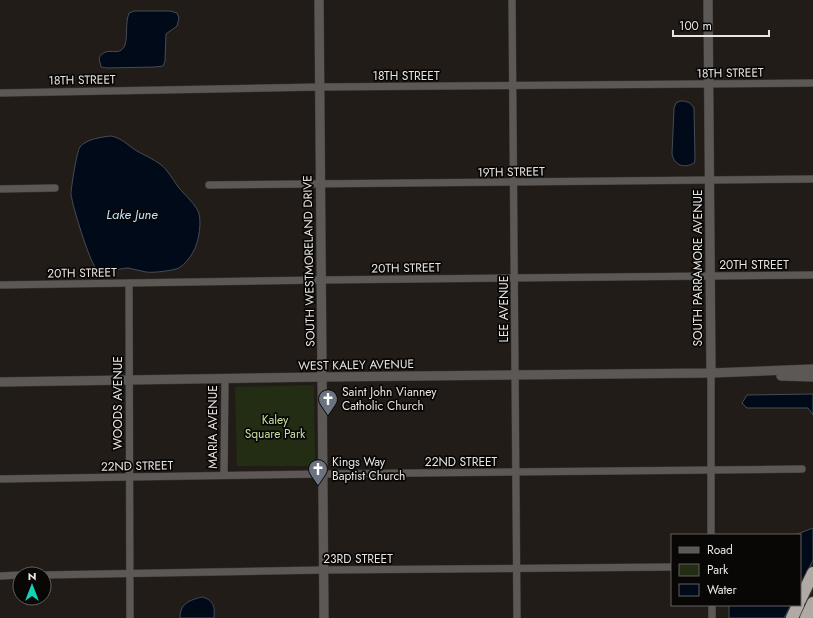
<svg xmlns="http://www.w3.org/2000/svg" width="813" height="618" font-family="Jost,sans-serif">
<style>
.green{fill:#222d14}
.water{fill:#000a19;stroke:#464c55}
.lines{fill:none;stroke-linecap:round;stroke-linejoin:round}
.minor-casing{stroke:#3d3834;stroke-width:8}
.tertiary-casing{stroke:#3d3834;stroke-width:10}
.motorway-casing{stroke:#3d3834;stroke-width:14}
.minor{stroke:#5b5855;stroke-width:7}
.tertiary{stroke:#5b5855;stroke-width:9}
.motorway{stroke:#b1aaa4;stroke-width:12}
.labels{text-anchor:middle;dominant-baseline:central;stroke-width:3.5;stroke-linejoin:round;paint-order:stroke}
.street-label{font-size:12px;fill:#e8e5e2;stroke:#090706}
.poi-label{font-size:12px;fill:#e8e5e2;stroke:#090706;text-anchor:start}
.park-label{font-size:12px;fill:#c2e0a3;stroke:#090706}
.water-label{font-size:13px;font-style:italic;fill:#bee2fb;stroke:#090706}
</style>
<rect width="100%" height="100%" fill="#211c18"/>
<path class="green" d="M314 385 315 466H237L235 387Z"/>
<g class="water">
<path d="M134 11H170L177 13 179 18 177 26 166 34 165 61 163 66 155 67 107 68 101 67 99 58C107 44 119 59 125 45 128 35 125 24 129 13Z"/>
<path d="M680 101C687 101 690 102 694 108L695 160 694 163C684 169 674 165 672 154L674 108 676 103Z"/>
<path d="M111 136C122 138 127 145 137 151 144 155 153 159 160 164 168 170 173 180 179 188 185 195 192 201 197 209 203 218 199 243 193 252 189 259 183 267 176 269 168 271 154 273 146 272 140 271 134 269 128 268 117 268 106 276 96 268 90 263 72 205 71 194 71 188 77 150 80 147 86 139 102 137 111 136Z"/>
<path d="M813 394V415L808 408H747L742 403 747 395Z"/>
<path d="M813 528V560L800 586V535H795Z"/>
<path d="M202 597C214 600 215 607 214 618H180C180 603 190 600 202 597Z"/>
<path d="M729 605H791L784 618H729Z"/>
</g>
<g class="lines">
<defs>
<g id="minor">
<path d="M512 0 517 618"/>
<path d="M0 93 320 87 813 83"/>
<path d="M209 185 813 179"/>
<path d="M0 189 55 188"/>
<path d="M129 283 130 618"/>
<path d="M0 285 321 280 813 275"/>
<path d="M224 475 225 378"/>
<path d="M0 479 322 474 802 469"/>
<path d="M711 535V373"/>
<path d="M44 575 323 570 672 567"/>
<path d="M0 576 20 575"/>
<path d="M712 605V618"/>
</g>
<g id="tertiary">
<path d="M319 0 324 618"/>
<path d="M708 0 711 373"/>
<path d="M781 376 813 377"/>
<path d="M0 382 323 377 711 373 813 369"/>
</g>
<g id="motorway">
<path d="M800 600 813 573"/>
<path d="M792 618 798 605"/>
<path d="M806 618 813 603"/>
</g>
</defs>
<use href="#minor" class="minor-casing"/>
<use href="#tertiary" class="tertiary-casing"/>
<use href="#motorway" class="motorway-casing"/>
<use href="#minor" class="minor"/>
<use href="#tertiary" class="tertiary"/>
<use href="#motorway" class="motorway"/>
</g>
<defs>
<symbol id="church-pin" viewBox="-11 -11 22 30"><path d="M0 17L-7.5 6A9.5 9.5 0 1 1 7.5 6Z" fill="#6b7280" stroke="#090706"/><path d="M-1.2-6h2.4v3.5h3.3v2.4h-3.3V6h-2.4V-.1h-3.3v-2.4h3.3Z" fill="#fff"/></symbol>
</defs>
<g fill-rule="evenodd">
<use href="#church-pin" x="317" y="388" width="22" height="30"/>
<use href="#church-pin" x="307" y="458" width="22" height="30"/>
</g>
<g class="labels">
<g class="street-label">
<text transform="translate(730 73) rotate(-1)">18TH STREET</text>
<text x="406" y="76">18TH STREET</text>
<text transform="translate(82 80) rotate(-1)">18TH STREET</text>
<text transform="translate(511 172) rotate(-1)">19TH STREET</text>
<text transform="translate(309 261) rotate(-91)">SOUTH WESTMORELAND DRIVE</text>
<text x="754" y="265">20TH STREET</text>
<text transform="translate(406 268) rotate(-1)">20TH STREET</text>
<text transform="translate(698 268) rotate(-90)">SOUTH PARRAMORE AVENUE</text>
<text transform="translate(82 273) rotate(-1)">20TH STREET</text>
<text transform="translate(504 309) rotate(-90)">LEE AVENUE</text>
<text transform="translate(356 365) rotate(-1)">WEST KALEY AVENUE</text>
<text transform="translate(118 403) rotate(-90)">WOODS AVENUE</text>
<text transform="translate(213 427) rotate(-90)">MARIA AVENUE</text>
<text x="461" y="462">22ND STREET</text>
<text transform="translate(137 466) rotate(-1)">22ND STREET</text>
<text x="358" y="559">23RD STREET</text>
</g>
<g class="poi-label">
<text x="342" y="392">Saint John Vianney<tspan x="342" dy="14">Catholic Church</tspan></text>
<text x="332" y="462">Kings Way<tspan x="332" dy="14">Baptist Church</tspan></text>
</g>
<g class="park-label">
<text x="275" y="420">Kaley<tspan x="275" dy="14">Square Park</tspan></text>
</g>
<g class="water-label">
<text x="132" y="214">Lake June</text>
</g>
</g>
<rect x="671" y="534" width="130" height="72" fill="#090706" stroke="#62605e"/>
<rect x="679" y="547" width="20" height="6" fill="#5b5855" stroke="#62605e"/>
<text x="707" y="554" font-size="12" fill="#e8e5e2">Road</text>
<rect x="679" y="564" width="20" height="12" fill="#222d14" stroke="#62605e"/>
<text x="707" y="574" font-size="12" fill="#e8e5e2">Park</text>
<rect x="679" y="584" width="20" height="12" fill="#000a19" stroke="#62605e"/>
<text x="707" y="594" font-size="12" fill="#e8e5e2">Water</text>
<g transform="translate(32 586)"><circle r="19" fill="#090706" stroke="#62605e"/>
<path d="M0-3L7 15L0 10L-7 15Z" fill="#0dd5b5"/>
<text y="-6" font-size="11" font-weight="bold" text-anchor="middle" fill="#e8e5e2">N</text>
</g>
<path d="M673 30v6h96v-6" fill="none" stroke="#e8e5e2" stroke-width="2"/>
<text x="679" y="30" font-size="12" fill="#e8e5e2" stroke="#090706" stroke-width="3" paint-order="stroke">100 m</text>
</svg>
